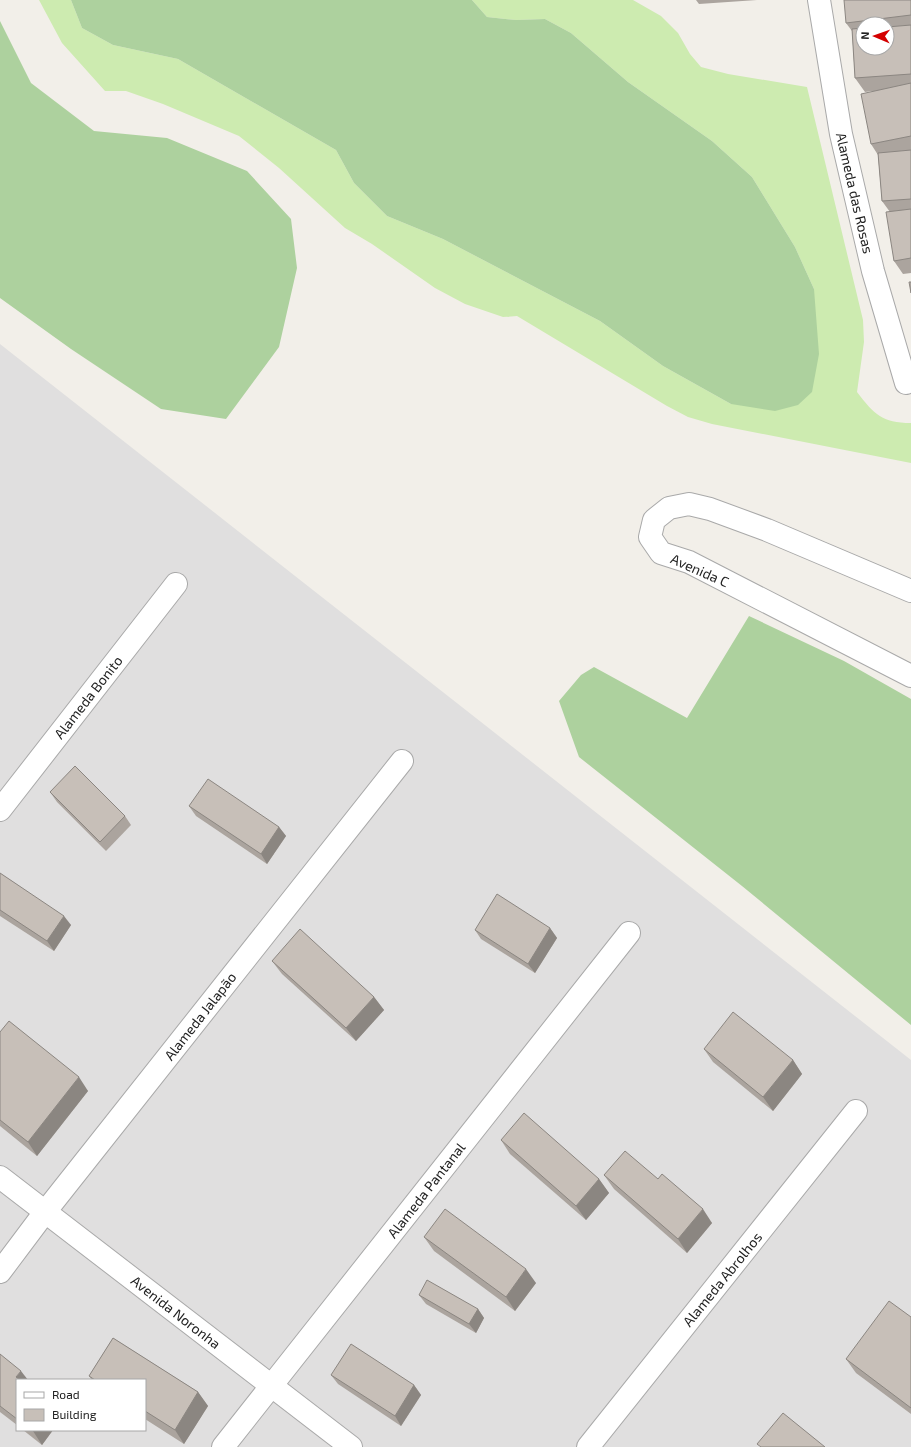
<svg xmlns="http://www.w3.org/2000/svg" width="911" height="1447" font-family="'Exo 2',sans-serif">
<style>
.residential{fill:#e0dfdf;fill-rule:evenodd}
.grass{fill:#cdebb0}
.forest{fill:#add19e}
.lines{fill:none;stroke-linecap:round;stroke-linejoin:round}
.minor-casing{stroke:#a9a9a9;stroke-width:24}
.minor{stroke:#fff;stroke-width:22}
.wall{fill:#aba49e;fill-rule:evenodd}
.shaded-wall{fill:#8b8681}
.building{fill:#c7bfb8;stroke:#8b8681}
.labels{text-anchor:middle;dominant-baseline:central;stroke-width:3;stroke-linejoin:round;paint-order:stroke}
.street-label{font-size:14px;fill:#222;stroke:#fff}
</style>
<rect width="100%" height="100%" fill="#f2efe9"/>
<path class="residential" d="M0 344 911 1060V1447H0ZM17 1380H145V1430H17Z"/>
<path class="grass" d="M39 0H71L82 28 113 45 178 59 336 150 354 183 387 216 443 239 600 321 663 366 731 404 814 289 795 247 752 177 712 141 628 82 571 33 545 19 516 20 487 17 472 0H633L661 16 678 33 690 54 701 67 728 74 807 87 863 320 864 342 857 392C874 414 882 423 911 423V463L712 424 688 417 667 406 517 316 503 317 465 304 435 288 372 244 345 228 279 168 239 136 163 104 126 91H105L62 43Z"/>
<g class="forest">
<path d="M71 0H472L487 17 516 20 545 19 571 33 628 82 712 141 752 177 795 247 814 289 819 354 812 392 798 405 775 411 731 404 663 366 600 321 443 239 387 216 354 183 336 150 178 59 113 45 82 28Z"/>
<path d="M0 21 31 83 94 131 167 138 247 171 291 219 297 268 279 347 226 419 161 409 71 349 0 298Z"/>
<path d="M749 616 844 661 911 699V1025L742 886 579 757 559 701 581 675 594 667 687 718Z"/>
</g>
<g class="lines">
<defs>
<g id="minor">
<path d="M819 0 841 134 873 271 906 383"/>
<path d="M911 591 767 530 710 509 689 504 669 508 654 520 650 537 661 553 689 562 911 676"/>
<path d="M0 810 176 584"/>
<path d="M0 1177 351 1447"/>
<path d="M0 1272 45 1212 402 761"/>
<path d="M223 1447 629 933"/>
<path d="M588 1447 856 1111"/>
</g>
</defs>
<use href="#minor" class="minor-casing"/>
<use href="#minor" class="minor"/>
</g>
<g class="wall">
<path d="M696 0H757L699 4Z"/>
<path d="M911 0V273L903 274 894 261 890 212 882 201 878 155 871 144 873 91 865 92 855 78 852 31 846 23ZM863 24H887V48H863Z"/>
<path d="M50 792 125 816 131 825 106 851 57 802Z"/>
<path d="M189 806 279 827 286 836 267 864 196 816Z"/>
<path d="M0 873 71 925 54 951 0 916Z"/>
<path d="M550 928 557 938 535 973 481 939 475 930Z"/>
<path d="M272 961 374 997 384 1010 356 1041 282 974Z"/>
<path d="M0 1032 88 1091 37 1156 0 1126Z"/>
<path d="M704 1049 793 1060 802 1074 773 1111 713 1062Z"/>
<path d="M501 1140 599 1179 609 1193 586 1220 510 1154Z"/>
<path d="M604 1175 658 1179 712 1223 687 1253 614 1189Z"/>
<path d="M424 1237 536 1283 515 1311 434 1251Z"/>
<path d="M419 1295 478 1309 484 1318 476 1333 426 1304Z"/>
<path d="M911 1317V1414L856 1373 846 1359Z"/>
<path d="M113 1338 198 1392 208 1406 184 1444 145 1419V1380H92L89 1376Z"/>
<path d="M0 1354 17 1380V1425L0 1412Z"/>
<path d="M331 1375 414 1385 421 1395 401 1426 338 1384Z"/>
<path d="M23 1430H53L42 1445Z"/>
</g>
<g class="shaded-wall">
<path d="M279 827 286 836 267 864 261 854Z"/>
<path d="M64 916 71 925 54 951 47 941Z"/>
<path d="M550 928 557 938 535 973 528 964Z"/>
<path d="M374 997 384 1010 356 1041 346 1028Z"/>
<path d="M793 1060 802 1074 773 1111 763 1097Z"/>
<path d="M79 1077 88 1091 37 1156 28 1142Z"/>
<path d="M599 1179 609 1193 586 1220 576 1206Z"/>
<path d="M703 1209 712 1223 687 1253 678 1239Z"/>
<path d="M526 1269 536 1283 515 1311 506 1297Z"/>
<path d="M478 1309 484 1318 476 1333 469 1324Z"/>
<path d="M21 1371 28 1380H18L16 1377Z"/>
<path d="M414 1385 421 1395 401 1426 395 1416Z"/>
<path d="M198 1392 208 1406 184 1444 175 1430Z"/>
<path d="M33 1430H53L42 1445 33 1431Z"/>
</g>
<g class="building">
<path d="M844 0H911V15L846 23Z"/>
<path d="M911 25V74L855 78 852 29 863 28V48H887V27Z"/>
<path d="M911 83V136L871 144 861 94Z"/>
<path d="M911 150V199L882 201 878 153Z"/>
<path d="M911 209V258L894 261 886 212Z"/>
<path d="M909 282H911V293Z"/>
<path d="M75 766 125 816 100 842 50 792Z"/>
<path d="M208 779 279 827 261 854 189 806Z"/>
<path d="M0 873 64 916 47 941 0 910Z"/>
<path d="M497 894 550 928 528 964 475 930Z"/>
<path d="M300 929 374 997 346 1028 272 961Z"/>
<path d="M733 1012 793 1060 763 1097 704 1049Z"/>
<path d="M9 1021 79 1077 28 1142 0 1120V1032Z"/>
<path d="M524 1113 599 1179 576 1206 501 1140Z"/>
<path d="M625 1151 658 1179 662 1174 703 1209 678 1239 604 1175Z"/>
<path d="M445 1209 526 1269 506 1297 424 1237Z"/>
<path d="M427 1280 478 1309 469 1324 419 1295Z"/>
<path d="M889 1301 911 1317V1408L846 1359Z"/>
<path d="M113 1338 198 1392 175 1430 145 1411V1380H95L89 1376Z"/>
<path d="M351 1344 414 1385 395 1416 331 1375Z"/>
<path d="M0 1354 21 1371 16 1377 20 1380H17V1419L0 1406Z"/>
<path d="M783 1413 825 1447H761L757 1444Z"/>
</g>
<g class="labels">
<g class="street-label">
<text transform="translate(855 193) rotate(77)">Alameda das Rosas</text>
<text transform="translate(700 570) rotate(24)">Avenida C</text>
<text transform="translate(88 697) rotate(-52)">Alameda Bonito</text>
<text transform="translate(200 1016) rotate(-52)">Alameda Jalapão</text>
<text transform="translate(426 1190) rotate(-52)">Alameda Pantanal</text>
<text transform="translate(722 1279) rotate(-51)">Alameda Abrolhos</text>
<text transform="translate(176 1312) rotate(38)">Avenida Noronha</text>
</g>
</g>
<rect x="16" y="1379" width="130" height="52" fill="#ffffff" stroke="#a7a7a7"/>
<rect x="24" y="1392" width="20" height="6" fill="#ffffff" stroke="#a7a7a7"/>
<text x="52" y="1399" font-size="12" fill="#222222">Road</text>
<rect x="24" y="1409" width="20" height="12" fill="#c7bfb8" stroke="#a7a7a7"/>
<text x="52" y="1419" font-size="12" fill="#222222">Building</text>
<g transform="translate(875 36) rotate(272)"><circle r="19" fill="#ffffff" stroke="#a7a7a7"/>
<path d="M0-3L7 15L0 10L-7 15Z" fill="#d40000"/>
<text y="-6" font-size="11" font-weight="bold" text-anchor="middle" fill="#222222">N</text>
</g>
</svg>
